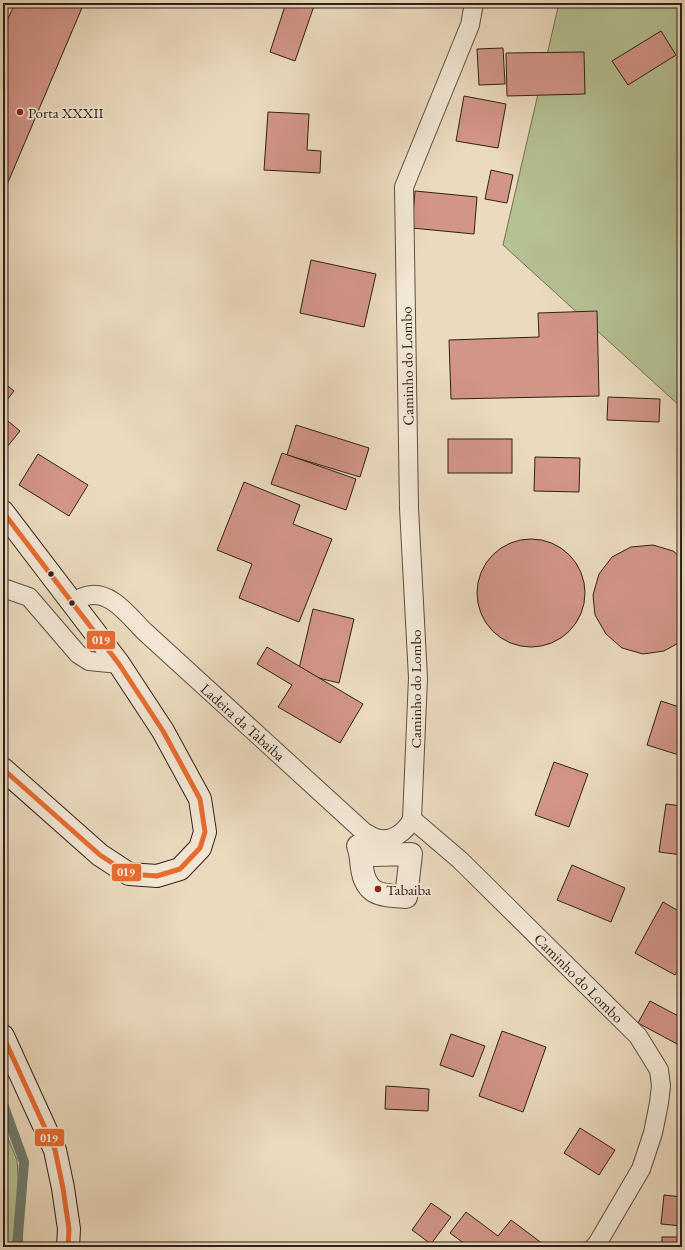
<svg xmlns="http://www.w3.org/2000/svg" width="685" height="1250" font-family="'EB Garamond',serif">
<style>
.green{fill:#b5c093;stroke:#727056}
.lines{fill:none;stroke-linecap:round;stroke-linejoin:round}
.stream{stroke:#6f7d71;stroke-width:10}
.building{fill:#d29588;stroke:#2f211a}
.lane-casing{stroke:#5e4f43;stroke-width:20}
.street-casing{stroke:#5e4f43;stroke-width:24}
.secondary-casing{stroke:#2f211a;stroke-width:24}
.lane{stroke:#f2e7d5;stroke-width:18}
.street{stroke:#f2e7d5;stroke-width:22}
.secondary{stroke:#f2e7d5;stroke-width:22}
.bus-1-casing{stroke:#f2e7d5;stroke-width:8}
.bus-1{stroke:#e96c31;stroke-width:5}
.poi-dot{fill:#8f2418;stroke:#f2e7d5;stroke-width:1.5}
.bus-dot{fill:#2f211a;stroke:#f2e7d5;stroke-width:1.5}
.labels{text-anchor:middle;dominant-baseline:central;stroke-width:3.5;stroke-linejoin:round;paint-order:stroke}
.poi-label{font-size:15px;fill:#2f211a;stroke:#f2e7d5;text-anchor:start}
.street-label{font-size:15px;fill:#2f211a;stroke:#f2e7d5}
.line-badge{stroke:#f2e7d5;stroke-width:1.5}
.badge-label{font-size:11px;text-anchor:middle;font-weight:bold;fill:#fff}
</style>
<rect width="100%" height="100%" fill="#ebdabe"/>
<filter id="stains"><feTurbulence type="fractalNoise" baseFrequency=".005" numOctaves="4"/><feColorMatrix values="0 0 0 0 .2 0 0 0 0 .09 0 0 0 0 .02 0 0 0 .5 -.17"/></filter>
<radialGradient id="worn" r=".72"><stop offset=".6" stop-color="#630" stop-opacity="0"/><stop offset="1" stop-color="#630" stop-opacity=".3"/></radialGradient>
<g class="green">
<path d="M559 3H682V408L503 245Z"/>
<path d="M3 1126 17 1160 23 1247H3Z"/>
</g>
<g class="lines">
<path class="stream" d="M3 1104 24 1162 17 1247"/>
</g>
<g class="building">
<path d="M15 3H84L3 194V30Z"/>
<path d="M286 3H315L295 61 270 52Z"/>
<path d="M661 31 676 55 628 85 612 61Z"/>
<path d="M503 48 505 84 479 85 477 49Z"/>
<path d="M584 52 585 94 507 96 506 53Z"/>
<path d="M464 96 506 104 498 148 456 141Z"/>
<path d="M268 112 309 114 307 150 321 151 320 173 264 170Z"/>
<path d="M491 170 513 175 507 203 485 199Z"/>
<path d="M415 191 477 197 474 234 412 228Z"/>
<path d="M311 260 376 274 364 327 300 313Z"/>
<path d="M597 311 599 396 451 399 449 340 539 337 538 313Z"/>
<path d="M3 382 14 391 3 405Z"/>
<path d="M608 397 660 399 659 422 607 420Z"/>
<path d="M3 417 20 431 3 452Z"/>
<path d="M296 425 369 448 360 477 287 455Z"/>
<rect x="448" y="439" width="64" height="34"/>
<path d="M282 453 356 479 346 510 271 484Z"/>
<path d="M38 454 88 485 69 516 19 485Z"/>
<path d="M535 457 580 458 579 492 534 491Z"/>
<path d="M244 482 300 505 293 524 332 539 299 622 239 598 252 564 217 550Z"/>
<circle cx="531" cy="593" r="54"/>
<path d="M653 545 673 551 682 558V641L664 651 643 654 622 648 606 634 595 615 593 595 599 574 612 557 631 547Z"/>
<path d="M313 609 354 619 339 683 298 673Z"/>
<path d="M267 647 363 704 340 743 278 707 292 685 257 664Z"/>
<path d="M661 701 682 708V756L647 745Z"/>
<path d="M554 762 588 774 569 827 535 815Z"/>
<path d="M666 804 682 806V855L659 852Z"/>
<path d="M572 865 625 888 611 922 557 900Z"/>
<path d="M663 902 682 913V963L675 975 635 953Z"/>
<path d="M650 1001 682 1018V1039L679 1045 638 1023Z"/>
<path d="M502 1031 546 1047 523 1112 479 1096Z"/>
<path d="M451 1034 485 1046 473 1077 440 1065Z"/>
<path d="M386 1086 429 1089 428 1111 385 1109Z"/>
<path d="M580 1128 615 1150 599 1175 564 1153Z"/>
<path d="M664 1195 682 1197V1226L661 1224Z"/>
<path d="M431 1203 451 1217 431 1244 412 1230Z"/>
<path d="M466 1212 498 1236 511 1220 547 1247H469L450 1233Z"/>
<rect x="662" y="1237" width="20" height="10"/>
</g>
<g class="lines">
<defs>
<g id="lane">
<path d="M3 588 29 597 78 654 89 661 119 664"/>
<path d="M71 603C76 600 81 597 86 596 110 589 129 616 144 631L364 832C368 834 372 837 376 838 391 843 406 832 412 819L418 678 409 508 404 187 470 25 474 3"/>
<path d="M412 819 460 860 638 1036 659 1070 661 1086 659 1103 653 1133 641 1169 597 1244 594 1247"/>
</g>
<path id="street" d="M358 846H360L368 854 373 855 411 854 406 897C382 895 366 896 362 868 361 861 361 853 358 846Z"/>
<g id="secondary">
<path d="M3 512 119 664 163 731 200 799 205 832 200 848 180 869 157 876 129 874 100 855 3 769"/>
<path d="M3 1036 55 1150 63 1188 69 1229 68 1247"/>
</g>
</defs>
<use href="#lane" class="lane-casing"/>
<use href="#street" class="street-casing"/>
<use href="#secondary" class="secondary-casing"/>
<use href="#lane" class="lane"/>
<use href="#street" class="street"/>
<use href="#secondary" class="secondary"/>
<defs>
<g id="bus-1">
<path d="M3 512 119 664 163 731 200 799 205 832 200 848 180 869 157 876 129 874 100 855 3 769"/>
<path d="M3 1036 55 1150 63 1188 69 1229 68 1247"/>
</g>
</defs>
<use href="#bus-1" class="bus-1-casing"/>
<use href="#bus-1" class="bus-1"/>
</g>
<g class="poi-dot">
<circle cx="20" cy="112" r="4"/>
<circle cx="378" cy="889" r="4"/>
</g>
<g class="bus-dot">
<circle cx="51" cy="574" r="3.5"/>
<circle cx="72" cy="603" r="3.5"/>
</g>
<g class="labels">
<g class="poi-label">
<text x="28" y="112">Porta XXXII</text>
<text x="386" y="889">Tabaiba</text>
</g>
<g class="street-label">
<text transform="translate(407 366) rotate(-91)">Caminho do Lombo</text>
<text transform="translate(415 689) rotate(-90)">Caminho do Lombo</text>
<text transform="translate(243 722) rotate(42)">Ladeira da Tabaiba</text>
<text transform="translate(579 978) rotate(45)">Caminho do Lombo</text>
</g>
</g>
<g class="line-badge">
<rect x="86" y="630" width="30" height="20" rx="4" fill="#e96c31"/>
<rect x="111" y="863" width="31" height="19" rx="4" fill="#e96c31"/>
<rect x="34" y="1128" width="31" height="19" rx="4" fill="#e96c31"/>
</g>
<g class="badge-label">
<text x="101" y="644">019</text>
<text x="126" y="876">019</text>
<text x="49" y="1142">019</text>
</g>
<rect width="685" height="1250" fill="none" stroke="#ebdabe" stroke-width="16"/>
<rect x="4" y="4" width="677" height="1242" fill="none" stroke="#2f211a" stroke-width="2"/>
<rect x="8" y="8" width="669" height="1234" fill="none" stroke="#2f211a"/>
<rect width="100%" height="100%" filter="url(#stains)"/>
<rect width="100%" height="100%" fill="url(#worn)"/>
</svg>
